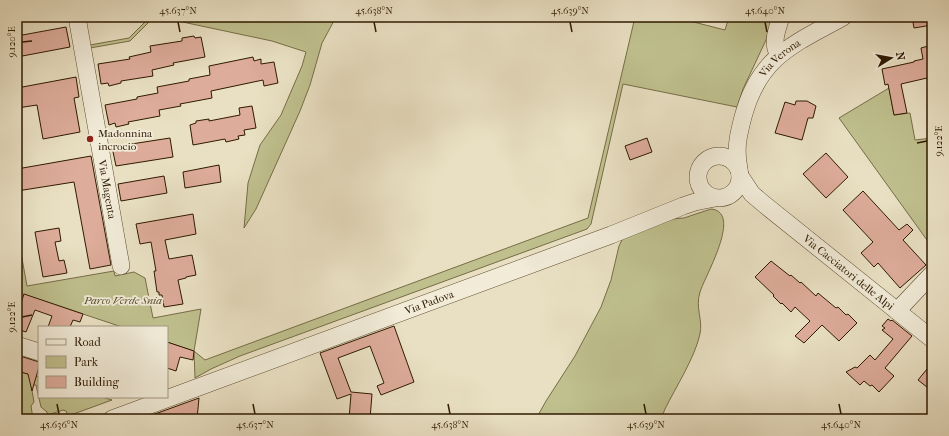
<svg xmlns="http://www.w3.org/2000/svg" width="949" height="436" font-family="'IM FELL French Canon',serif">
<style>
.green{fill:#bfc08e;stroke:#776d47}
.building{fill:#ddac9a;stroke:#2f1a00}
.lines{fill:none;stroke-linecap:round;stroke-linejoin:round}
.minor-casing{stroke:#5e4c31;stroke-width:18}
.minor{stroke:#f1ebd8;stroke-width:17}
.ticks{fill:none;stroke:#2f1a00;stroke-width:1.5}
.poi-dot{fill:#8f2418;stroke:#f1ebd8;stroke-width:1.5}
.labels{text-anchor:middle;dominant-baseline:central;stroke-width:3.5;stroke-linejoin:round;paint-order:stroke}
.street-label{font-size:11px;fill:#2f1a00;stroke:#f1ebd8}
.poi-label{font-size:11px;fill:#2f1a00;stroke:#f1ebd8;text-anchor:start}
.park-label{font-size:11px;font-style:italic;fill:#5a4c2b;stroke:#f1ebd8}
.neatline{fill:none;stroke:#2f1a00;stroke-width:1.5}
.ticks-label{font-size:10px;text-anchor:middle;fill:#2f1a00}
</style>
<rect width="100%" height="100%" fill="#e9e0c3"/>
<filter id="stains"><feTurbulence type="fractalNoise" baseFrequency=".005" numOctaves="4"/><feColorMatrix values="0 0 0 0 .2 0 0 0 0 .09 0 0 0 0 .02 0 0 0 .5 -.17"/></filter>
<radialGradient id="worn" r=".72"><stop offset=".6" stop-color="#630" stop-opacity="0"/><stop offset="1" stop-color="#630" stop-opacity=".3"/></radialGradient>
<g class="green">
<path d="M150 17H154L130 41 90 48V45L129 38Z"/>
<path d="M159 17H336L322 43 310 85 300 111 256 209 244 228 248 183 260 145 281 115 302 66 306 52 272 41Z"/>
<path d="M635 17H674L725 30 729 17H772L766 40 743 89 737 107 623 84 591 224 587 229 240 356 211 369 195 378 194 351 205 360 588 218Z"/>
<path d="M889 88 894 115 910 113 915 140 932 138V247L839 118Z"/>
<path d="M711 209C743 212 705 276 700 292 695 308 703 319 700 334 695 357 676 387 665 409L661 419H536L546 401 575 356 601 307 611 280 619 246 623 238 672 219 684 218Z"/>
<path d="M21 253 27 286 114 271 115 276 134 272 145 278 153 318 201 309 194 351 167 342V327H122L17 292V254Z"/>
<path d="M17 371 39 377V397H102L112 400 68 416 66 411 63 410 48 415 47 412 41 407 36 385H31L34 402 31 406 33 419H17Z"/>
</g>
<g class="building">
<path d="M912 17H931L932 25 914 28Z"/>
<path d="M66 27 70 47 17 57V36Z"/>
<path d="M194 36 195 38 201 37 205 57 173 63 174 65 152 70 153 76 121 81V83L109 86 108 83 101 84 98 64 130 59 129 57 151 52 150 46 182 41V38Z"/>
<path d="M932 45V82H928L927 78 901 84 907 113 894 115 888 84 885 85 882 69 914 62V61L923 59 921 48Z"/>
<path d="M253 57 254 61 261 59V64L274 62 278 83 264 86 263 80 211 91 212 98 180 104 181 106 159 110 160 116 128 122 129 124 116 127 115 123 109 125 105 105 137 99V97L158 93 157 87 189 81V79L210 75 209 66Z"/>
<path d="M76 77 79 97 74 98 80 132 43 139 37 105 17 108V88Z"/>
<path d="M796 101H807L816 106 813 118H808L802 140 775 133 785 102 795 105Z"/>
<path d="M252 106 256 128 244 130 245 135 238 136 239 139 226 142 225 139 193 145 190 125 196 123V121L209 119V121L240 115 239 108Z"/>
<path d="M170 138 173 157 116 166 112 147Z"/>
<path d="M647 138 652 152 630 160 625 146Z"/>
<path d="M826 153 848 177 826 198 803 174Z"/>
<path d="M91 156 111 265 90 269 74 182 17 191V169Z"/>
<path d="M219 165 221 182 185 188 183 172Z"/>
<path d="M164 176 167 193 121 201 118 184Z"/>
<path d="M863 191 899 230 907 224 913 230 903 240 926 265 900 288 878 263 874 267 861 253 873 242 843 210Z"/>
<path d="M193 214 196 234 165 240 169 259 192 255 196 275 186 277V278L178 280 183 304 164 307 162 295H159V292H157L154 271H156L151 242 140 244 136 224Z"/>
<path d="M59 228 61 241 55 242 59 261 64 260 67 273 43 277 35 232Z"/>
<path d="M771 261 790 276 791 275 800 283 801 282 816 296 818 293 836 308 838 307 846 315 848 314 857 323 839 341 822 325 804 343 795 336 810 321 795 307 791 312 782 303 781 304 773 296 774 295 755 277Z"/>
<path d="M24 294 83 314 80 322 73 320 70 327H48L52 316 35 310 26 332 17 329V315Z"/>
<path d="M888 319 891 321 892 320 912 336 885 368 894 376 879 392 872 385 870 386 864 381 860 385 846 372 855 367 857 368 870 355 875 360 893 339 882 330 885 328 882 326Z"/>
<path d="M394 326 414 382 381 395 377 386 384 383 370 346 338 358 351 392 372 394 370 419H349L351 394 337 399 320 353Z"/>
<path d="M167 342 194 351 193 360 180 357 176 371 167 368Z"/>
<path d="M17 355 39 362V367L32 391 28 374 17 371Z"/>
<path d="M932 363V391L918 380Z"/>
<path d="M199 398 197 419H171L155 414Z"/>
</g>
<g class="lines">
<defs>
<g id="minor">
<path id="s1" d="M77 17 121 266"/>
<path d="M779 55C771 43 777 30 781 17"/>
<circle cx="719" cy="177" r="21"/>
<path id="s2" d="M739 169C735 149 738 136 743 117 759 57 792 45 843 17"/>
<path id="s3" d="M740 176 752 194 765 205 932 339"/>
<path d="M897 311 932 274"/>
<path d="M17 345 39 352"/>
<path id="s4" d="M112 419 611 235 683 206 695 202 715 198"/>
</g>
</defs>
<use href="#minor" class="minor-casing"/>
<use href="#minor" class="minor"/>
</g>
<path class="ticks" d="M178 22 180 32M374 22 376 32M570 22 572 32M765 22 767 32M22 42 32 41M917 143 927 141M22 317 32 315M57 404 59 414M253 404 255 414M448 404 450 414M644 404 646 414M839 404 841 414"/>
<circle class="poi-dot" cx="90" cy="139" r="4"/>
<g class="labels">
<g class="street-label">
<text stroke="none"><textPath href="#s2" startOffset="124">Via Verona</textPath></text>
<text stroke="none"><textPath href="#s1" startOffset="175">Via Magenta</textPath></text>
<text stroke="none"><textPath href="#s3" startOffset="146">Via Cacciatori delle Alpi</textPath></text>
<text stroke="none"><textPath href="#s4" startOffset="338">Via Padova</textPath></text>
</g>
<g class="poi-label">
<text x="98" y="133">Madonnina<tspan x="98" dy="13">incrocio</tspan></text>
</g>
<g class="park-label">
<text x="123" y="300">Parco Verde Snia</text>
</g>
</g>
<rect width="949" height="436" fill="none" stroke="#e9e0c3" stroke-width="44"/>
<rect x="38" y="326" width="130" height="72" fill="#f1ebd8" stroke="#a39782"/>
<rect x="46" y="339" width="20" height="6" fill="#f1ebd8" stroke="#a39782"/>
<text x="74" y="346" font-size="12" fill="#2f1a00">Road</text>
<rect x="46" y="356" width="20" height="12" fill="#bfc08e" stroke="#a39782"/>
<text x="74" y="366" font-size="12" fill="#2f1a00">Park</text>
<rect x="46" y="376" width="20" height="12" fill="#ddac9a" stroke="#a39782"/>
<text x="74" y="386" font-size="12" fill="#2f1a00">Building</text>
<g transform="translate(891 58) rotate(79)" stroke="#f1ebd8" stroke-width="3" paint-order="stroke">
<path d="M0-3L7 15L0 10L-7 15Z" fill="#2f1a00"/>
<text y="-6" font-size="11" font-weight="bold" text-anchor="middle" fill="#2f1a00">N</text>
</g>
<rect x="22" y="22" width="905" height="392" class="neatline"/>
<g class="ticks-label">
<text x="178" y="14">45.637°N</text>
<text x="374" y="14">45.638°N</text>
<text x="570" y="14">45.639°N</text>
<text x="765" y="14">45.640°N</text>
<text transform="translate(11 42) rotate(-90)" y="4">9.120°E</text>
<text transform="translate(938 141) rotate(-90)" y="4">9.122°E</text>
<text transform="translate(11 317) rotate(-90)" y="4">9.122°E</text>
<text x="59" y="428">45.636°N</text>
<text x="255" y="428">45.637°N</text>
<text x="450" y="428">45.638°N</text>
<text x="646" y="428">45.639°N</text>
<text x="841" y="428">45.640°N</text>
</g>
<rect width="100%" height="100%" filter="url(#stains)"/>
<rect width="100%" height="100%" fill="url(#worn)"/>
</svg>
